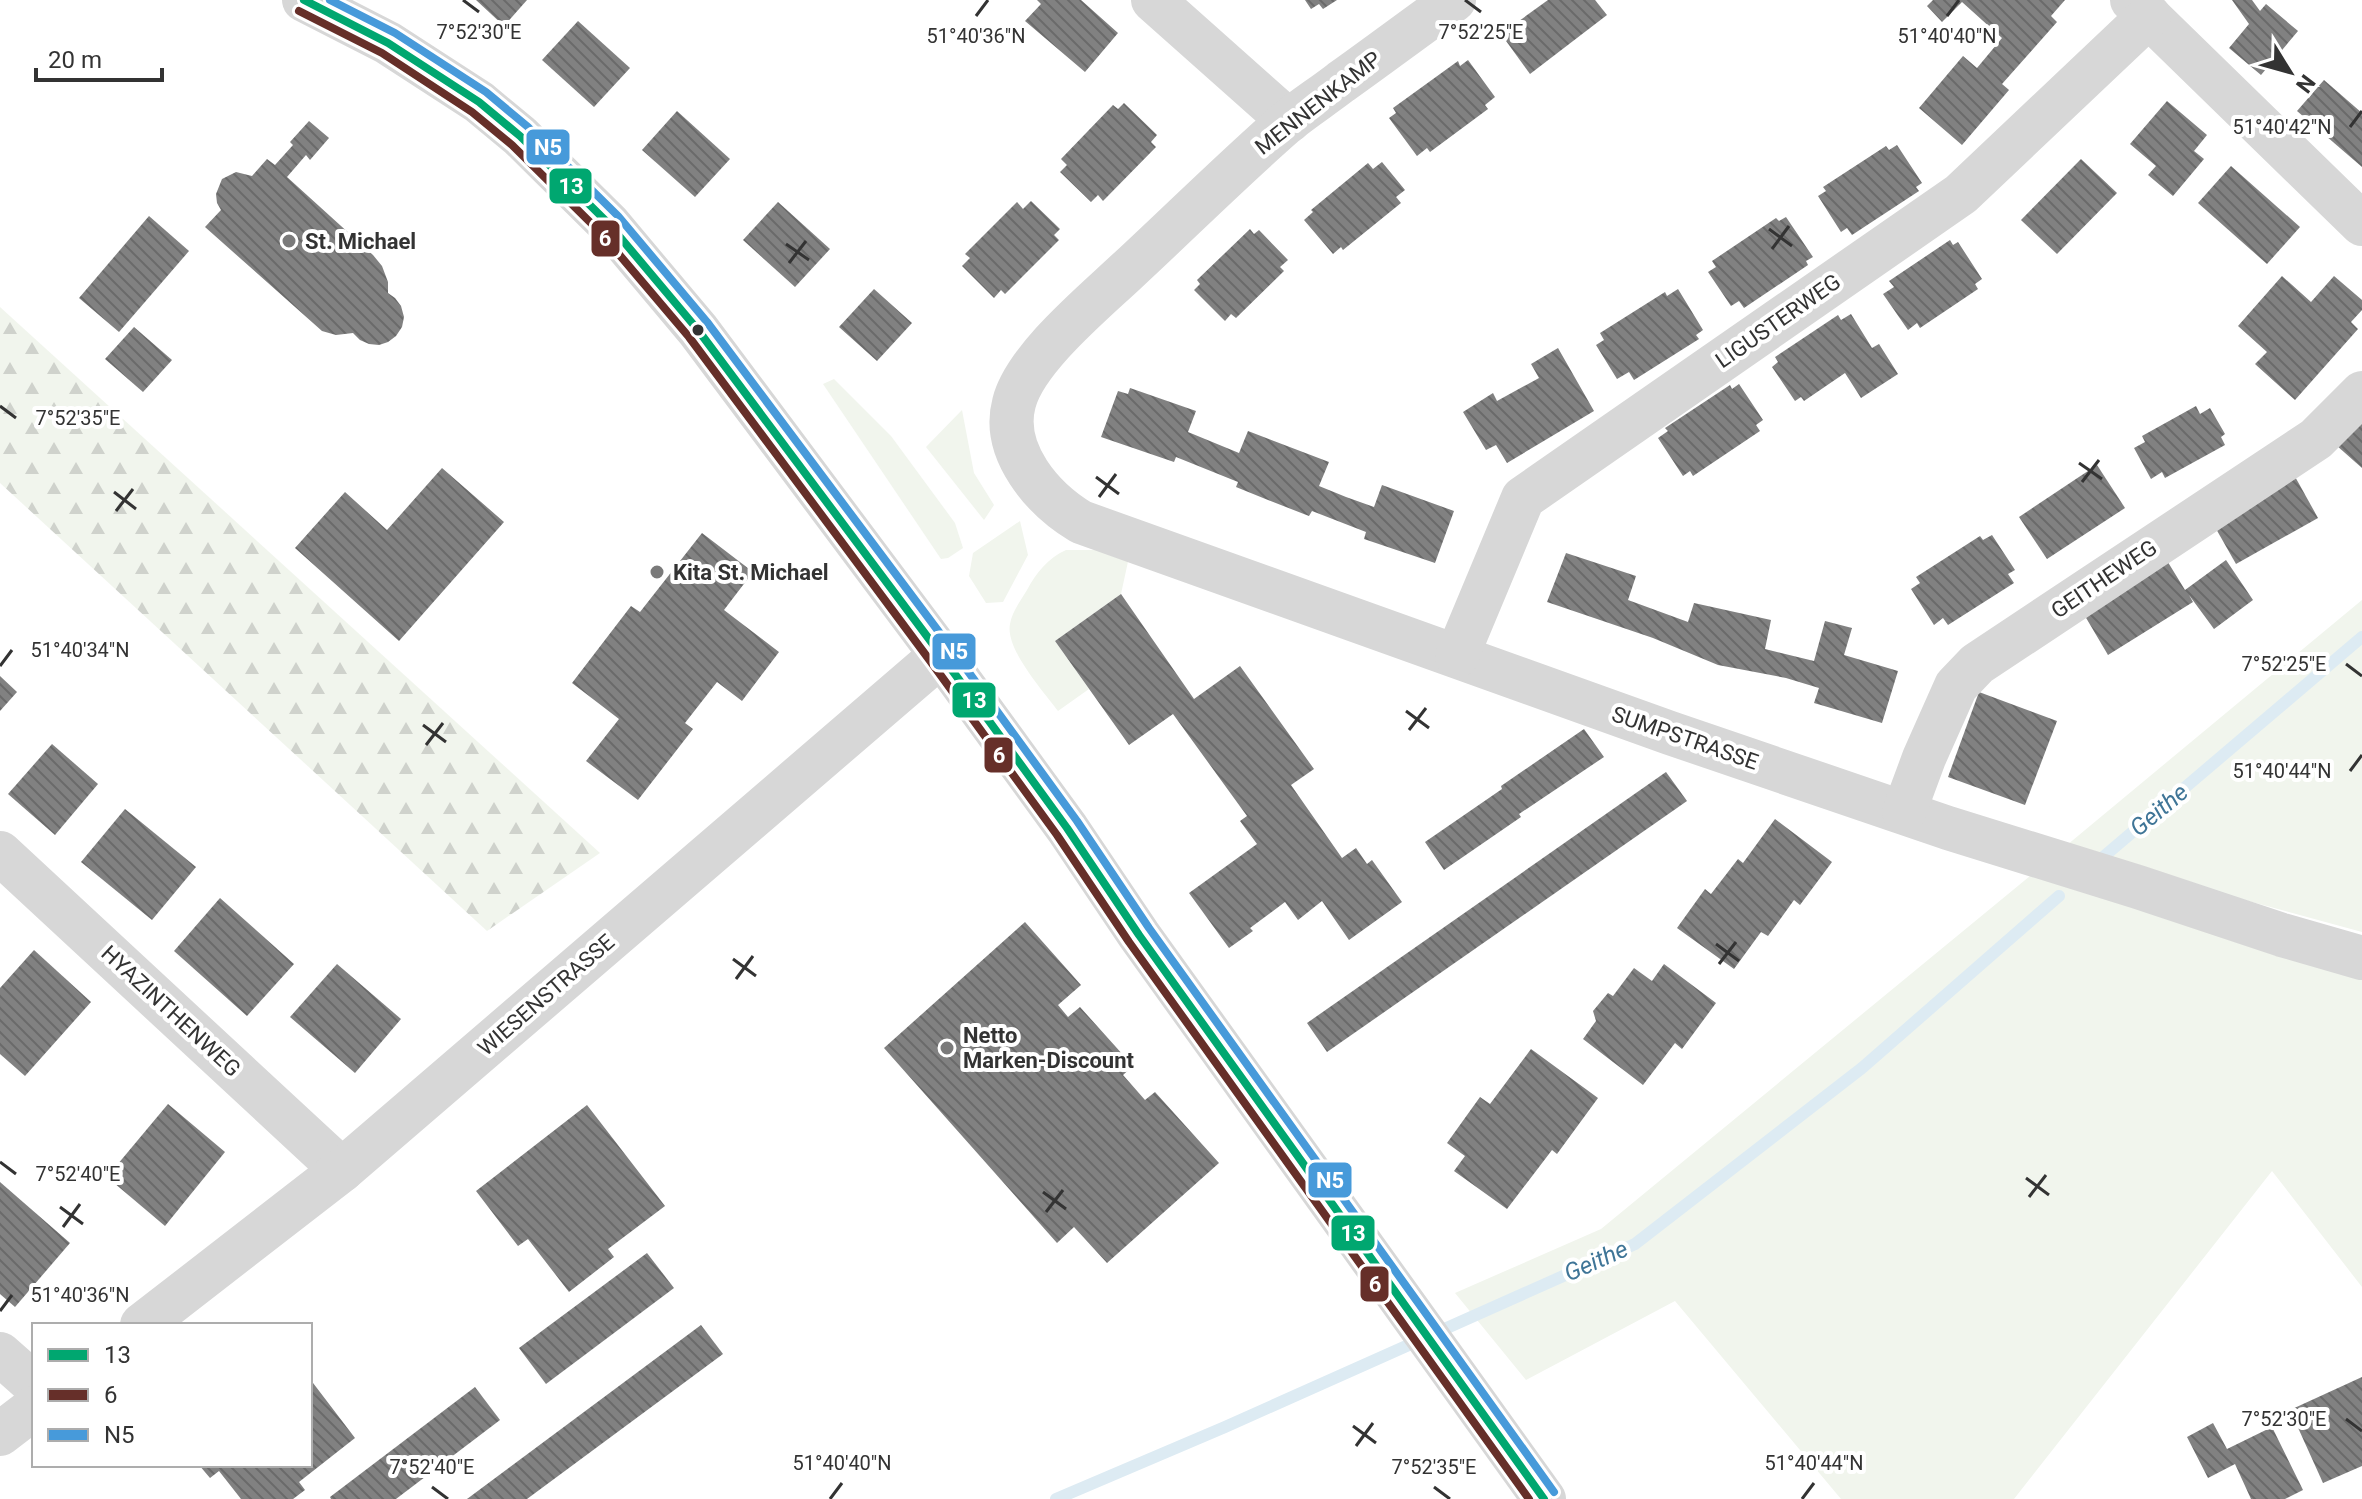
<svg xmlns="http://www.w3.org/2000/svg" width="2362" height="1499" font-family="Roboto,sans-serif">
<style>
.grass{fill:#f1f5ed}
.forest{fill:url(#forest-firs)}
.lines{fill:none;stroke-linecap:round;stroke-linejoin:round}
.stream{stroke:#ddebf3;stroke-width:12}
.building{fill:url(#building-back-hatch)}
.minor{stroke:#d7d7d7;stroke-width:44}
.tertiary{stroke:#d7d7d7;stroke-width:44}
.bus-1-casing{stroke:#fff;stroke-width:14}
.bus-2-casing{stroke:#fff;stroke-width:14}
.bus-3-casing{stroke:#fff;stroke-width:14}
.bus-1{stroke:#00a770;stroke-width:8}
.bus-2{stroke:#662f29;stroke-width:8}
.bus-3{stroke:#479ada;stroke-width:8}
.ticks{fill:none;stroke:#333;stroke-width:3}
.poi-dot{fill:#7a7a7a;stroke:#fff;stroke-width:3}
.bus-dot{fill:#333;stroke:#fff;stroke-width:3}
.labels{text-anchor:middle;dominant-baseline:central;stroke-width:8;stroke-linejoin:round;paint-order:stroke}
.street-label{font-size:22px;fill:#333;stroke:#fff}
.poi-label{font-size:22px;font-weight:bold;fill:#333;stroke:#fff;text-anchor:start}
.water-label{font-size:24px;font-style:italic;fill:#3f7597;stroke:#fff}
.ticks-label{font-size:20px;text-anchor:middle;fill:#333;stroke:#fff;stroke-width:8;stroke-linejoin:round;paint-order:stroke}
.line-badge{stroke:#fff;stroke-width:3}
.badge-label{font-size:22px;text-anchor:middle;font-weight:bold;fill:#fff}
</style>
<defs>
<pattern id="forest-firs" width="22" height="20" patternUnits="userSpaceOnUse" patternTransform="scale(2)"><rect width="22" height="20" fill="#f1f5ed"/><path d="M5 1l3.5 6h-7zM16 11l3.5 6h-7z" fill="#cfd2cc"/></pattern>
<pattern id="building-back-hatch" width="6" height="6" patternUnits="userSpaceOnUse" patternTransform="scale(2)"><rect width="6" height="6" fill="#818181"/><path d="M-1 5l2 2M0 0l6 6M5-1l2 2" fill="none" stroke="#6a6a6a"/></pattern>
</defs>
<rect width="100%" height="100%" fill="#fff"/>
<g class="grass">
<path d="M834 379 891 436 955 523 963 548 948 558 941 559 823 384Z"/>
<path d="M962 410 974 473 994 505 984 520 926 447Z"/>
<path d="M1020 521 1028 555 1003 602 986 603 969 576 973 553Z"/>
<path d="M1066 550H1098L1129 557 1121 594 1055 641 1089 689 1058 711C1044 692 1005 649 1010 624 1012 612 1021 600 1027 590 1036 573 1048 558 1066 550Z"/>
<path d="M2362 600V932L2061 850Z"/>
<path d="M2030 876 2362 969V1287L2272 1171 2014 1499H1841L1675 1301 1526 1380 1455 1293 1601 1229Z"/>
</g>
<path class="forest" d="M0 307 600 853 487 931 0 483Z"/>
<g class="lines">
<g class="stream">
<path d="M2102 858 2362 637"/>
<path d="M1056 1499 1225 1427 1635 1244 1862 1068 2059 896"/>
</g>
</g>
<g class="building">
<path d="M476 0H527L504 26Z"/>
<path d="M1037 0H1081L1118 33 1085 72 1025 21 1041 4Z"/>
<path d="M1305 0H1337L1323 9 1319 4 1311 9Z"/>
<path d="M1548 0H1595L1607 15 1530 74 1501 34Z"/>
<path d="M1933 0H2065L2051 16 2057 22 2002 84 2009 90 1962 145 1919 108 1963 56 1977 68 2002 38 1962 2 1942 22 1927 6Z"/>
<path d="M2232 0H2252L2260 11 2266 4 2298 31 2261 75 2229 48 2249 24Z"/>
<path d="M578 21 630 68 594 107 542 60Z"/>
<path d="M1468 60 1495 97 1485 105 1488 109 1430 152 1427 148 1417 156 1389 118 1396 113 1393 108 1458 61 1460 66Z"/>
<path d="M2324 80 2362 113V167L2297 111Z"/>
<path d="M2167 101 2207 135 2194 151 2204 159 2173 196 2148 175 2156 166 2130 144Z"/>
<path d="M1124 103 1157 135 1151 142 1156 147 1103 201 1098 195 1091 202 1060 172 1067 165 1061 159 1113 105 1118 109Z"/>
<path d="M677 111 730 159 695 197 642 150Z"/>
<path d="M309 121 329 138 310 160 306 155 287 177 373 255 382 266 388 282V293L395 298 401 306 404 317 402 327 396 336 388 342 379 345 369 344 360 340 353 333 336 335 322 331 205 227 221 210 217 203 216 194 222 179 236 172 252 176 267 159 275 165 293 145 290 142Z"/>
<path d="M1897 145 1922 183 1916 187 1919 191 1852 235 1847 228 1841 232 1818 196 1826 191 1823 187 1886 146 1889 150Z"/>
<path d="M2081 159 2117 193 2057 254 2021 220Z"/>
<path d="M1382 162 1405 190 1396 197 1401 203 1343 250 1341 247 1333 254 1304 220 1313 212 1311 210 1368 163 1373 169Z"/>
<path d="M2231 166 2300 227 2267 264 2198 203Z"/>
<path d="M1031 201 1060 229 1054 235 1059 240 1005 294 1001 290 994 298 962 266 970 258 965 254 1017 202 1023 209Z"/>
<path d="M778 202 830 249 795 287 743 240Z"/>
<path d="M149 216 189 251 119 332 79 298Z"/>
<path d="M1786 217 1813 257 1806 261 1808 265 1744 308 1739 301 1731 306 1708 272 1716 267 1712 261 1776 218 1779 221Z"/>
<path d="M1250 229 1254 234 1259 230 1288 260 1280 267 1284 271 1236 318 1231 314 1225 321 1194 290 1200 284 1197 280Z"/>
<path d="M1950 240 1953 245 1958 242 1982 279 1975 284 1978 289 1920 328 1917 323 1908 330 1883 294 1894 287 1889 281Z"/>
<path d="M2282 276 2311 302 2334 276 2362 300V310L2351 322 2358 329 2295 400 2255 364 2267 352 2238 326Z"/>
<path d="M874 289 912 323 877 361 839 327Z"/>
<path d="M1678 289 1703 330 1696 335 1699 339 1634 380 1629 372 1617 379 1596 345 1604 340 1600 333 1665 292 1667 296Z"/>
<path d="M1851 314 1872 348 1879 344 1898 374 1861 398 1845 373 1804 401 1801 397 1795 401 1772 367 1778 362 1775 357 1838 315 1841 320Z"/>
<path d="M134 327 172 360 143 392 105 359Z"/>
<path d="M1558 348 1594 411 1507 463 1496 445 1486 450 1463 412 1493 393 1497 401 1539 378 1531 364Z"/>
<path d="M1739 384 1763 420 1756 425 1760 431 1693 476 1690 471 1683 476 1658 438 1668 431 1665 428 1730 385 1732 389Z"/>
<path d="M1130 388 1196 411 1188 432 1239 453 1248 431 1329 462 1319 486 1346 497 1374 507 1382 485 1454 511 1435 563 1364 539 1366 532 1312 511 1309 516 1268 500 1236 487 1238 482 1176 457 1174 462 1101 437 1118 391 1128 394Z"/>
<path d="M2196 406 2200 414 2210 408 2225 434 2221 437 2225 445 2165 478 2162 472 2151 479 2134 448 2145 442 2142 436Z"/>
<path d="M2362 417V468L2336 445Z"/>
<path d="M2097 465 2125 508 2047 559 2019 517Z"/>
<path d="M442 468 504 522 399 641 295 548 345 492 387 530Z"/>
<path d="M2293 473 2318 518 2236 564 2211 520Z"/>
<path d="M702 533 753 572 724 610 779 652 742 701 717 682 685 723 693 729 638 800 586 761 619 719 572 683 631 606 640 612Z"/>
<path d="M1992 535 2015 570 2008 574 2014 583 1948 625 1943 618 1934 625 1911 589 1920 583 1916 577 1980 536 1983 540Z"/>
<path d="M1566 553 1636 576 1628 600 1688 622 1694 603 1771 620 1765 649 1814 661 1825 621 1852 628 1844 655 1898 671 1882 723 1814 703 1819 688 1786 678 1718 665 1653 638 1547 602Z"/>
<path d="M2166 559 2185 590 2226 560 2253 600 2214 629 2189 595 2193 602 2108 655 2082 611Z"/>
<path d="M1121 594 1194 699 1240 666 1314 769 1291 785 1342 858 1356 848 1367 864 1372 860 1402 902 1349 940 1322 901 1298 920 1285 902 1250 928 1253 931 1229 948 1189 893 1257 844 1240 821 1247 816 1173 714 1129 745 1055 641Z"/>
<path d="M0 676 17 692 0 711Z"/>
<path d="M1979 692 2057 721 2025 805 1948 777Z"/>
<path d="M1584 729 1604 757 1519 814 1521 817 1444 870 1425 842 1502 789 1501 786Z"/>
<path d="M52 744 98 784 55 835 8 794Z"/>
<path d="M1666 772 1687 801 1327 1052 1307 1023Z"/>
<path d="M125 809 196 867 152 920 81 862Z"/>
<path d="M1775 819 1832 862 1800 905 1794 900 1768 936 1761 932 1734 969 1677 928 1705 889 1711 894 1738 859 1743 863Z"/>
<path d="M220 898 294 964 247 1016 174 951Z"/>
<path d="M1025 922 1081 985 1058 1005 1068 1017 1080 1007 1133 1066 1123 1075 1145 1100 1155 1092 1219 1163 1107 1263 1074 1227 1057 1243 884 1048Z"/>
<path d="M34 950 91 1002 25 1076 0 1054V988Z"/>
<path d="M337 964 401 1019 355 1073 290 1017Z"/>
<path d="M1664 964 1716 1003 1682 1049 1675 1043 1643 1085 1583 1039 1596 1021 1593 1011 1608 993 1613 996 1634 968 1652 981Z"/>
<path d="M1531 1049 1598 1098 1557 1154 1552 1150 1507 1209 1454 1171 1465 1156 1447 1143 1480 1097 1490 1104Z"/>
<path d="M168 1104 225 1152 165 1226 107 1177Z"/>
<path d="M587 1105 665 1206 608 1249 614 1257 569 1292 528 1239 518 1246 476 1191Z"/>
<path d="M0 1182 70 1243 15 1307 0 1294Z"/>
<path d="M647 1253 674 1288 546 1384 519 1348Z"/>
<path d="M701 1325 723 1354 527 1499H467Z"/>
<path d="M2362 1377V1466L2323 1483 2290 1410Z"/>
<path d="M310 1379 355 1438 299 1482 305 1490 293 1499H241L219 1471 210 1478 199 1465H310Z"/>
<path d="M475 1387 500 1420 396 1499H331L330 1497Z"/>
<path d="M2213 1423 2227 1449 2272 1427 2303 1490 2285 1499H2251L2235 1464 2208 1478 2187 1437Z"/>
</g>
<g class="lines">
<g class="minor">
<path d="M1153 0 1289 121"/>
<path d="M1454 0C1416 27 1379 55 1341 82 1323 96 1304 108 1287 122 1232 170 1180 222 1127 271 1093 303 1025 359 1014 403 1001 452 1043 499 1081 522L1670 733 1948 828 2138 887 2282 935 2362 958"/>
<path d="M2132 0 2362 224"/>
<path d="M1457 656 1523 498 1961 194 2149 16"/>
<path d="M1904 812 1924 758 1956 686 1977 664 2316 439 2362 393"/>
<path d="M0 853 342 1170"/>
<path d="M142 1325 342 1170 941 655"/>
<path d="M0 1354 34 1384"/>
<path d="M0 1434 34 1408"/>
</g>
<path class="tertiary" d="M304 0 388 43 479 102 520 136 609 224 698 330 941 655 1067 828 1139 935 1544 1499"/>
<defs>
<path id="bus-1" d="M304 0 388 43 479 102 520 136 609 224 698 330 941 655 1067 828 1139 935 1544 1499"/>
<path id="bus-2" d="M299 11 382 53 472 112 512 145 600 232 689 337 931 662 1057 835 1129 942 1529 1499"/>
<path id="bus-3" d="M330 0 395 33 486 92 528 127 618 216 707 322 951 648 1077 821 1149 928 1554 1492"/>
</defs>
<use href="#bus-1" class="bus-1-casing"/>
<use href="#bus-2" class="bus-2-casing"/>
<use href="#bus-3" class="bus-3-casing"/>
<use href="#bus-1" class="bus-1"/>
<use href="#bus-2" class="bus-2"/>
<use href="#bus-3" class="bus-3"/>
</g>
<path class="ticks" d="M463 0 479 12M1465 0 1481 12M976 16 988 0M1947 16 1959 0M2350 127 2362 111M1769 229 1792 246M786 244 809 260M1772 249 1789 226M789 263 806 241M0 406 16 418M2079 463 2102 479M1096 477 1119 494M2082 482 2099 460M114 492 136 509M1099 497 1116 474M116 511 133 489M2346 664 2362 676M0 666 12 650M1406 711 1429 728M423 725 446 742M1409 730 1426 708M426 745 443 723M2350 771 2362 755M1716 944 1739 961M733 959 756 976M1719 964 1736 942M736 979 753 956M0 1162 16 1174M2026 1178 2049 1195M1043 1192 1066 1209M2029 1197 2046 1175M60 1207 83 1224M1046 1212 1063 1190M63 1227 80 1204M0 1311 12 1295M2346 1419 2362 1431M1353 1426 1376 1443M1356 1446 1373 1423M432 1487 448 1499M1434 1487 1450 1499M830 1499 842 1483M1802 1499 1814 1483"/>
<g class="poi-dot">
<circle cx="289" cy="241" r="8"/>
<circle cx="657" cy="572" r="8"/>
<circle cx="947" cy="1048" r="8"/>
</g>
<circle class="bus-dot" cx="698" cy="330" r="7"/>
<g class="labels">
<g class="street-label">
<text transform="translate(1318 103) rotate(-38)">MENNENKAMP</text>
<text transform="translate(1778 321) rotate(-35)">LIGUSTERWEG</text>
<text transform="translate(2104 579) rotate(-34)">GEITHEWEG</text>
<text transform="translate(1685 738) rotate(19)">SUMPSTRASSE</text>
<text transform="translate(546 995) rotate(-41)">WIESENSTRASSE</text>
<text transform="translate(171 1011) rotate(43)">HYAZINTHENWEG</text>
</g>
<g class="poi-label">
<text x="305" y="241">St. Michael</text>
<text x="673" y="572">Kita St. Michael</text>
<text x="963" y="1035">Netto<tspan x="963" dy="25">Marken-Discount</tspan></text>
</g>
<g class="water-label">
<text transform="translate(2159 810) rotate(-40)">Geithe</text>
<text transform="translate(1596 1261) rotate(-24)">Geithe</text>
</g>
</g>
<g class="ticks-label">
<text x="479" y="39">7°52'30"E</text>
<text x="1481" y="39">7°52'25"E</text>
<text x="976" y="43">51°40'36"N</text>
<text x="1947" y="43">51°40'40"N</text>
<text x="2282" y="134">51°40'42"N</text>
<text x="78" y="425">7°52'35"E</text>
<text x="80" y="657">51°40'34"N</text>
<text x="2284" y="671">7°52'25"E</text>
<text x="2282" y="778">51°40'44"N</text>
<text x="78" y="1181">7°52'40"E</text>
<text x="80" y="1302">51°40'36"N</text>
<text x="2284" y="1426">7°52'30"E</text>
<text x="842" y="1470">51°40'40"N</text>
<text x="1814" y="1470">51°40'44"N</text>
<text x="432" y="1474">7°52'40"E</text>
<text x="1434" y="1474">7°52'35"E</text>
</g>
<g class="line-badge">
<rect x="525" y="128" width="46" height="38" rx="8" fill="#479ada"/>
<rect x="548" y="167" width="45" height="38" rx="8" fill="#00a770"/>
<rect x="590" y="219" width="31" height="39" rx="8" fill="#662f29"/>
<rect x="931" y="632" width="46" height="39" rx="8" fill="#479ada"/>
<rect x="951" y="681" width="46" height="38" rx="8" fill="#00a770"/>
<rect x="983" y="736" width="31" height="38" rx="8" fill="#662f29"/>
<rect x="1307" y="1161" width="46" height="38" rx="8" fill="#479ada"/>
<rect x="1330" y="1214" width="46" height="38" rx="8" fill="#00a770"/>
<rect x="1359" y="1265" width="31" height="38" rx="8" fill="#662f29"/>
</g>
<g class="badge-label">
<text x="548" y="155">N5</text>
<text x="571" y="194">13</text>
<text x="605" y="246">6</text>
<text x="954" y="659">N5</text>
<text x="974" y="708">13</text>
<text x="999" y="763">6</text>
<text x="1330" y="1188">N5</text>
<text x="1353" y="1241">13</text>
<text x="1375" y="1292">6</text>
</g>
<rect x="32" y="1323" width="280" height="144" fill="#ffffff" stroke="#adadad" stroke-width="2"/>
<rect x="48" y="1349" width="40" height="12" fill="#00a770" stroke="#adadad" stroke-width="2"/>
<text x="104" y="1363" font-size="24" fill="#333333">13</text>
<rect x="48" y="1389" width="40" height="12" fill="#662f29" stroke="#adadad" stroke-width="2"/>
<text x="104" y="1403" font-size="24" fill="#333333">6</text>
<rect x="48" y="1429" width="40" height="12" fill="#479ada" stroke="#adadad" stroke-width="2"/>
<text x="104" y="1443" font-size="24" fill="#333333">N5</text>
<g transform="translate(2290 72) rotate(127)" stroke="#ffffff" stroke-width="6" paint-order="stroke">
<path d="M0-6L14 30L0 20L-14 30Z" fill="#333333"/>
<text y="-12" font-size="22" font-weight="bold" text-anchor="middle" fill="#333333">N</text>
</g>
<path d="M36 68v12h126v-12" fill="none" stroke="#333333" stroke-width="4"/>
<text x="48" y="68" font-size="24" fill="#333333" stroke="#ffffff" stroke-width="6" paint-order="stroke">20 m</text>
</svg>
